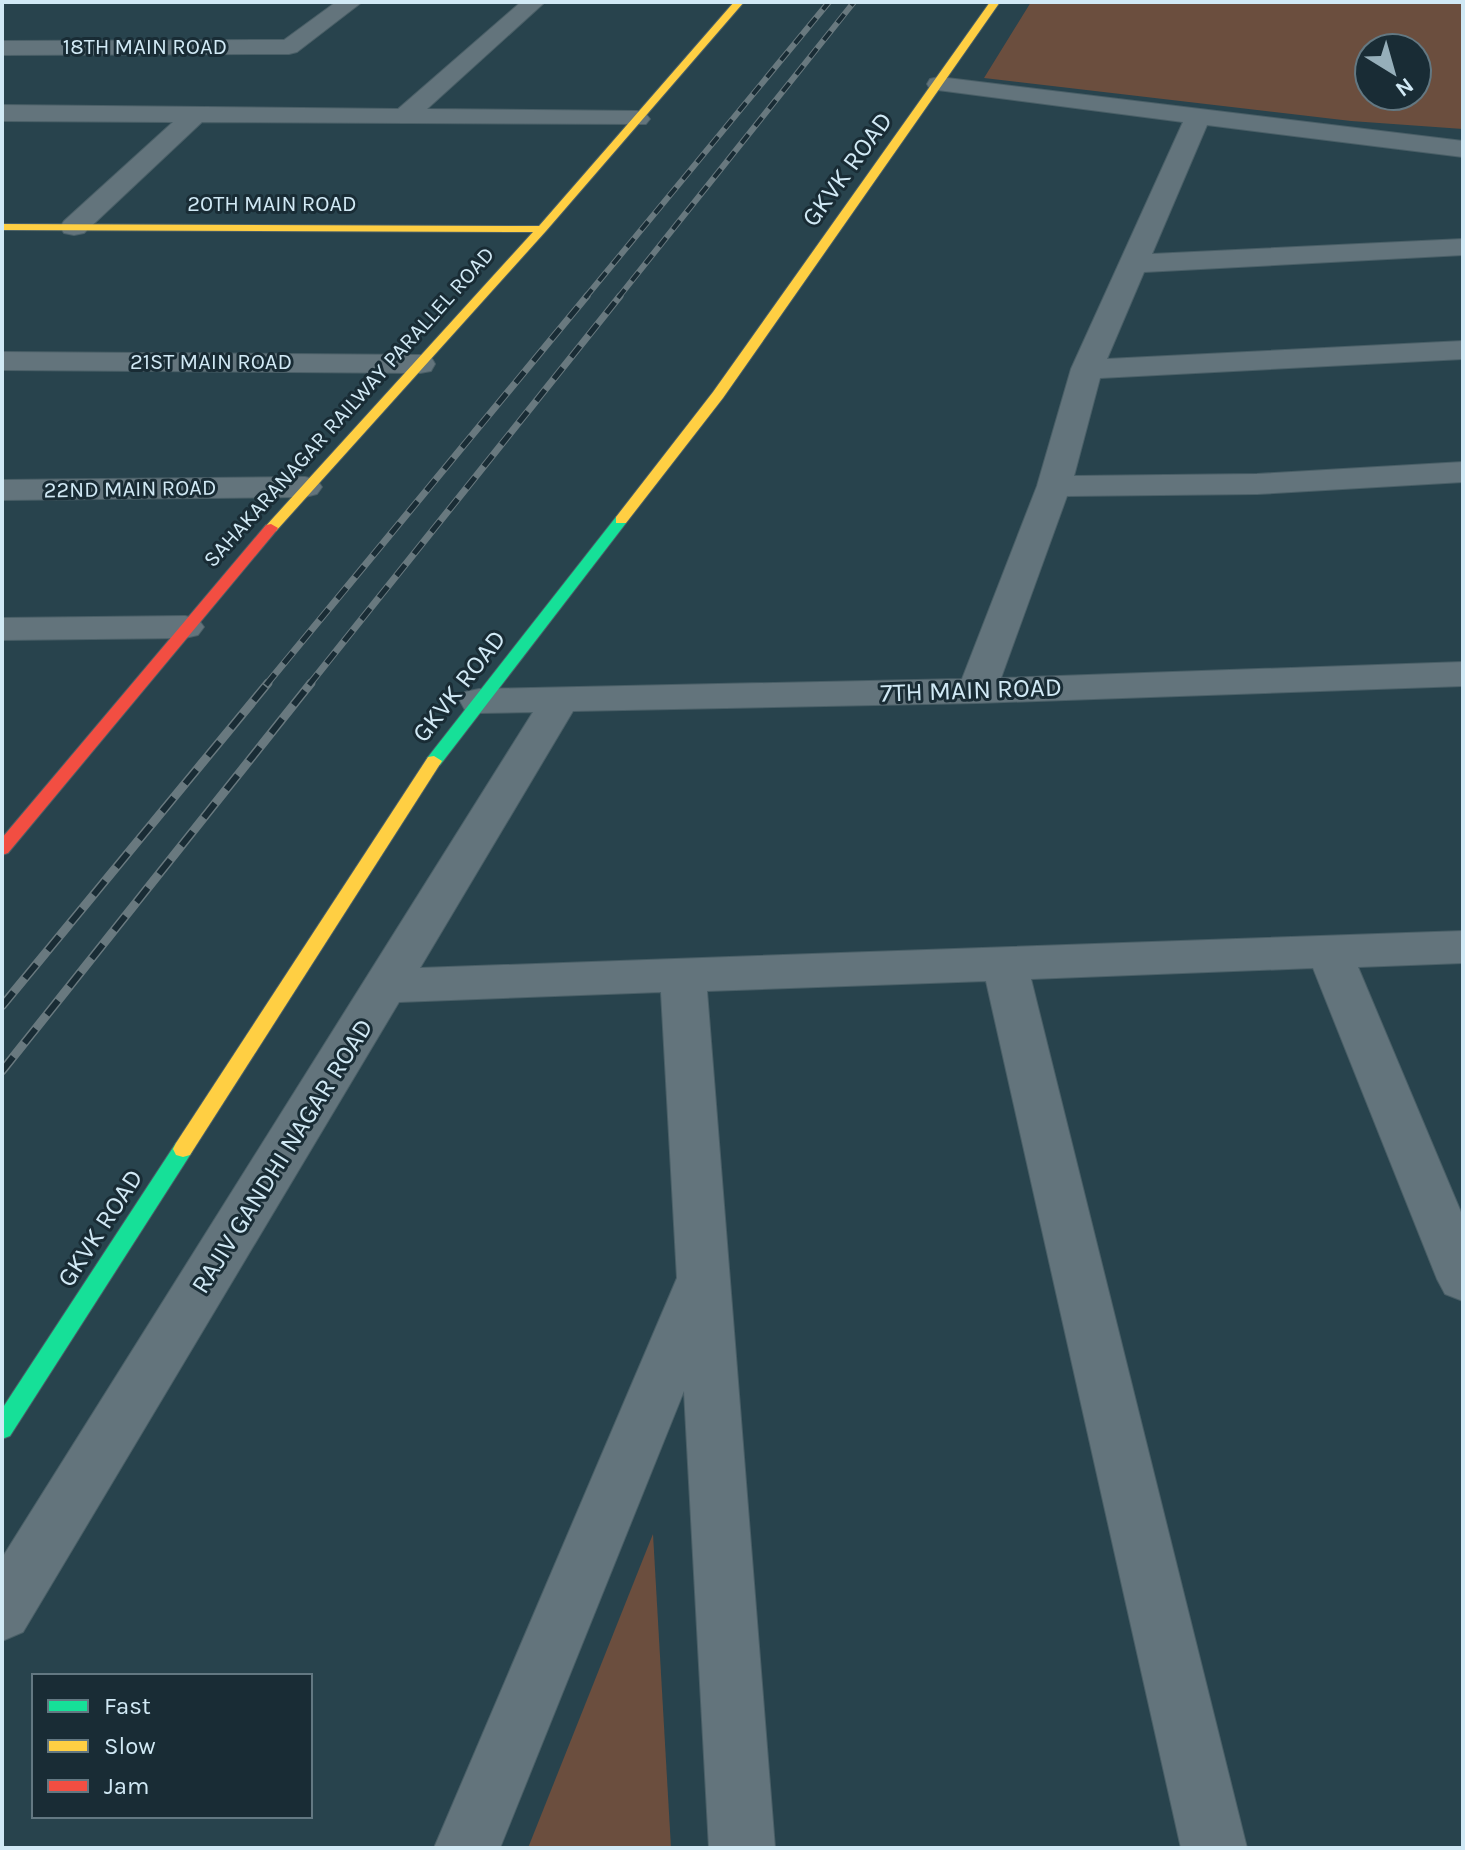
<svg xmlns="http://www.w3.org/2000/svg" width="1465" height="1850" font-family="Karla,sans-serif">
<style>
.green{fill:#6b4e3e;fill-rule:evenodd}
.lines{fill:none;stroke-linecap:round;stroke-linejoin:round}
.street-casing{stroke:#4a5f67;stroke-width:2}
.fast-casing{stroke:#4a5f67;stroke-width:2}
.slow-casing{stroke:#4a5f67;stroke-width:2}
.jam-casing{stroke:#4a5f67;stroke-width:2}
.street{fill:#63747c;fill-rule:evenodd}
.fast{fill:#16e098;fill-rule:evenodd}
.slow{fill:#ffcf43;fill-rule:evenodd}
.jam{fill:#f24e42;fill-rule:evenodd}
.rail-far2-casing{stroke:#69797f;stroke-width:6}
.rail-far1-casing{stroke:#69797f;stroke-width:7}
.rail-casing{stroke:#69797f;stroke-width:9}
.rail-far2{stroke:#192c35;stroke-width:4;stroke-dasharray:11;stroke-linecap:butt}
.rail-far1{stroke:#192c35;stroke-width:5;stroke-dasharray:14;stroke-linecap:butt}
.rail{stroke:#192c35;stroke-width:6;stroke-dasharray:18;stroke-linecap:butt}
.labels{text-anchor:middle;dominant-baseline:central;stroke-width:6;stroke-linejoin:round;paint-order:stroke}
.far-street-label{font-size:22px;fill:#d1e9f5;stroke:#192c35}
.street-label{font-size:26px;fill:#d1e9f5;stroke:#192c35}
</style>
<rect width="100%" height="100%" fill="#28434d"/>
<g class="green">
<path d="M1031 2H1463V129L1351 121 984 78ZM1369 48H1417V96H1369Z"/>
<path d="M653 1534 671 1848H528Z"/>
</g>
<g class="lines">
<defs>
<g id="street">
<path d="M336 2H362L297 52 289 54 2 55V41L284 40Z"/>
<path d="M521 2H545L427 109 637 111 646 114 650 119 646 124 202 122 84 233 74 235 64 233 60 227 64 221 173 122 2 121V105L398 109Z"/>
<path d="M939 77 1463 141V157L1207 125 1152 254 1463 239V255L1144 272 1107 359 1463 341V359L1100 378 1074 476 1257 474 1463 462V482L1257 494 1067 496 1001 678 1463 662V686L977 703 573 711 420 968 1463 931V963L1358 967 1463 1217V1301L1445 1294 1437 1279 1313 968 1031 979 1247 1848H1181L986 981 707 991 775 1848H709L684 1391 500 1848H434L677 1278 661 992 399 1002 23 1632 2 1641V1558L533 712 479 713 465 710 460 701 465 692 479 689 962 679 1037 486 1071 369 1183 122 930 89 927 84 930 79Z"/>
<path d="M2 352 420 355 431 357 435 364 431 371 420 373 2 370Z"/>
<path d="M305 477 317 480 322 487 317 494 305 497 2 500V480Z"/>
<path d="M185 616 198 619 204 627 198 635 185 638 2 640V618Z"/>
</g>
<g id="fast">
<path d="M621 516 626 517V523L440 765H428L426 761 428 757 616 517Z"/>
<path d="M183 1141 190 1143 193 1149 190 1155 10 1436 2 1439V1409L176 1143Z"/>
</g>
<g id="slow">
<path d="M734 2H744L546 231 276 531 271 532 264 528 533 232 2 230V224L539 226Z"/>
<path d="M990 2H1000L723 398 626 523H616V517L713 392Z"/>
<path d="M434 756 442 761 190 1155 183 1157 176 1155 173 1149 176 1143 428 757Z"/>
</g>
<path id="jam" d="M271 524 278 528 276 531 8 853 2 855V838L266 525Z"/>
</defs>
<use href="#street" class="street-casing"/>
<use href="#fast" class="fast-casing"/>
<use href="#slow" class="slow-casing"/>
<use href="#jam" class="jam-casing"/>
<use href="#street" class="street"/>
<use href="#fast" class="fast"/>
<use href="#slow" class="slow"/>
<use href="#jam" class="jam"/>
<defs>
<g id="rail-far2">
<path d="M585 298 829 2"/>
<path d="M618 298 854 2"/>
</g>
<g id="rail-far1">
<path d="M266 685 587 296"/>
<path d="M309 685 620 296"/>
</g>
<g id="rail">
<path d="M2 1006 268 683"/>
<path d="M2 1071 311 683"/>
</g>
</defs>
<use href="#rail-far2" class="rail-far2-casing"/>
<use href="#rail-far1" class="rail-far1-casing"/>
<use href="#rail" class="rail-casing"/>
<use href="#rail-far2" class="rail-far2"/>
<use href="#rail-far1" class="rail-far1"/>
<use href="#rail" class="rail"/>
</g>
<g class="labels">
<g class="far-street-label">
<text x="145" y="47">18TH MAIN ROAD</text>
<text x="272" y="204">20TH MAIN ROAD</text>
<text x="211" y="362">21ST MAIN ROAD</text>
<text transform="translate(349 407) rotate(-48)">SAHAKARANAGAR RAILWAY PARALLEL ROAD</text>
<text transform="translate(130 489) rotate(-1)">22ND MAIN ROAD</text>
</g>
<g class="street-label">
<text transform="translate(847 169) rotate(-54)">GKVK ROAD</text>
<text transform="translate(459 686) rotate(-52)">GKVK ROAD</text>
<text transform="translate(971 690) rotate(-2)">7TH MAIN ROAD</text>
<text transform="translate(282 1156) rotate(-58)">RAJIV GANDHI NAGAR ROAD</text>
<text transform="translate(100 1228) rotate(-57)">GKVK ROAD</text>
</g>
</g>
<rect width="1465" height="1850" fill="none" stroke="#d1e9f5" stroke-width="8"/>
<rect x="32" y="1674" width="280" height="144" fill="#192c35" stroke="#637882" stroke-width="2"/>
<rect x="48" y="1700" width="40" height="12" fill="#16e098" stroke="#637882" stroke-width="2"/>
<text x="104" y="1714" font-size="24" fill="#d1e9f5">Fast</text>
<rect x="48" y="1740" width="40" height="12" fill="#ffcf43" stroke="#637882" stroke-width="2"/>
<text x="104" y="1754" font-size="24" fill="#d1e9f5">Slow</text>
<rect x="48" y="1780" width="40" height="12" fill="#f24e42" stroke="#637882" stroke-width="2"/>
<text x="104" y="1794" font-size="24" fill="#d1e9f5">Jam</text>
<g transform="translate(1393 72) rotate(143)"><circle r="38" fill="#192c35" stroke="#637882" stroke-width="2"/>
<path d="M0-6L14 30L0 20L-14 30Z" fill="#96afba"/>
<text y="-12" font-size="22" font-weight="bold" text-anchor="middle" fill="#d1e9f5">N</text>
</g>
</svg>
